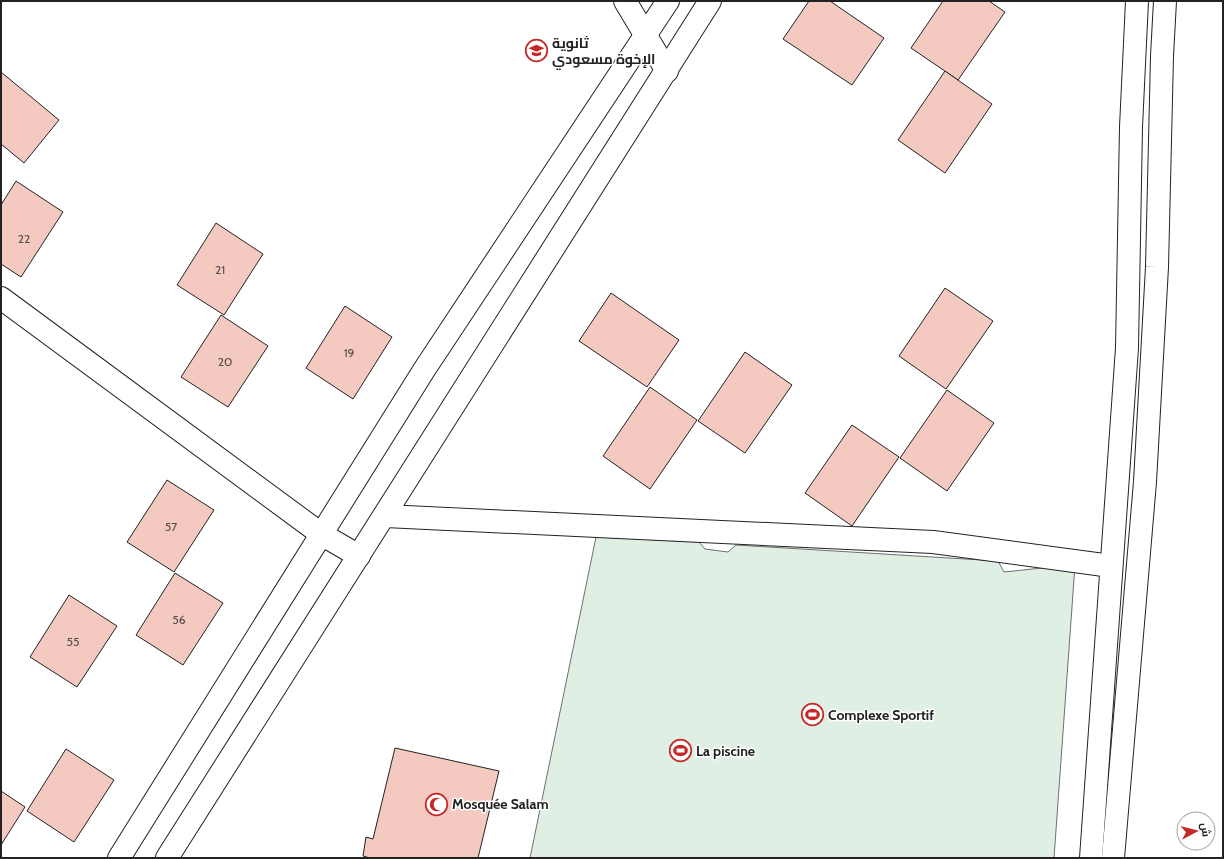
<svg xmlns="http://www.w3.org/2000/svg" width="1224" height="859" font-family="Cabin,Cairo,sans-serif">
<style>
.green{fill:#e0efe3;stroke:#6f6f6f}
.building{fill:#f3c9c0;stroke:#222}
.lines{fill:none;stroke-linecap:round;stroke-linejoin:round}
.minor-casing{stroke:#222;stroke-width:24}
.major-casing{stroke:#222;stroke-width:24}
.minor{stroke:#fff;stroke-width:22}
.major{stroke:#fff;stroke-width:22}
.labels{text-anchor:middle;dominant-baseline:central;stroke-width:3;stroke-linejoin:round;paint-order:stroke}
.number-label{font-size:12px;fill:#564c4a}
.poi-label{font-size:14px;font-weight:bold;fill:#222;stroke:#fff;text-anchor:start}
</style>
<rect width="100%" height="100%" fill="#fff"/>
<path class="green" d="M596 537 699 542 705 549 728 552 736 545 998 561 1004 572 1042 568 1049 561 1075 565 1054 858H530Z"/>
<g class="building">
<path d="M809 1H830L884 38 852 85 783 39Z"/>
<path d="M943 1H989L1005 12 958 80 911 48Z"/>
<path d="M945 71 992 104 945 173 898 140Z"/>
<path d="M1 72 59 120 24 163 1 144Z"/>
<path d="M16 181 63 212 21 277 1 264V205Z"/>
<path d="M216 223 263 254 224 315 177 285Z"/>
<path d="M945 288 993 321 946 389 899 356Z"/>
<path d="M611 293 679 340 647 387 579 341Z"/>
<path d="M345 306 392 337 353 399 306 368Z"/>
<path d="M221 315 268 346 228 407 181 377Z"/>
<path d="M745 352 792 385 745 453 698 421Z"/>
<path d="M650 387 697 420 650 489 603 456Z"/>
<path d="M947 390 994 423 947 491 900 458Z"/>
<path d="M852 425 899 457 852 526 805 493Z"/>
<path d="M167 480 214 510 174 572 127 542Z"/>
<path d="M175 573 223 603 183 665 136 635Z"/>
<path d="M69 595 117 626 77 687 30 657Z"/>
<path d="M395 748 499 771 478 858H370L363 856 366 837 373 839Z"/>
<path d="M66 749 114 780 74 842 27 811Z"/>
<path d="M1 791 25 807 1 845Z"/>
</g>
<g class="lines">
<defs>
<g id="minor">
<path d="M625 1 667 71"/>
<path d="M1 298 321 534 359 556"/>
<path d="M385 516 933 542 1111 566"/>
<path d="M119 858 424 370 668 1"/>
<path d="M167 858 710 1"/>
</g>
<g id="major">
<path d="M1091 858 1127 348 1131 127 1137 1"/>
<path d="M1113 858 1145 482 1157 267 1162 56 1165 1"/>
</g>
</defs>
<use href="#minor" class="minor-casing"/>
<use href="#major" class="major-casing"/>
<use href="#minor" class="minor"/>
<use href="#major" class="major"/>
</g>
<defs>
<symbol id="school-ring" viewBox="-11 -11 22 22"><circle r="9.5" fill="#fff" stroke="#c62828" stroke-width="1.5"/><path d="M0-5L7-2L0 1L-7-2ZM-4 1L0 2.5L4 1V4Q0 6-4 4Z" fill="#c62828"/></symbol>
<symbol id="stadium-ring" viewBox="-11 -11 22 22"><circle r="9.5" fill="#fff" stroke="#c62828" stroke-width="1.5"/><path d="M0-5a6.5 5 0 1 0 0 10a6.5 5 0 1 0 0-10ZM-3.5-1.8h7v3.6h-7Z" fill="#c62828"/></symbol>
<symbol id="mosque-ring" viewBox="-11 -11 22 22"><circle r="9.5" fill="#fff" stroke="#c62828" stroke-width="1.5"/><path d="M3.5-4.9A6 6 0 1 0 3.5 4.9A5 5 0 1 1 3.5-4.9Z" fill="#c62828"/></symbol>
</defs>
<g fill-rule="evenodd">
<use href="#school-ring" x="524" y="38" width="25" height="25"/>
<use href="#stadium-ring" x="800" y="702" width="25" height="25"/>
<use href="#stadium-ring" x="668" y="738" width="25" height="25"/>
<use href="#mosque-ring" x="424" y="792" width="25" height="25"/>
</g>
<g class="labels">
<g class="number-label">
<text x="24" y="238">22</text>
<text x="220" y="269">21</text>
<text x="349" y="352">19</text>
<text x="225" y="361">20</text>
<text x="171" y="526">57</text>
<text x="179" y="619">56</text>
<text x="73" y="641">55</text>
</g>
<g class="poi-label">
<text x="552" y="43">ثانوية<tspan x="552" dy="16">الإخوة مسعودي</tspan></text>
<text x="828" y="715">Complexe Sportif</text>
<text x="696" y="751">La piscine</text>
<text x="452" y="804">Mosquée Salam</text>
</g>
</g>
<rect width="1224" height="859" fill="none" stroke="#222222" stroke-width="4"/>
<g transform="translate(1196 831) rotate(83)"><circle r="19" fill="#ffffff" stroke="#a7a7a7"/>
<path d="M0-3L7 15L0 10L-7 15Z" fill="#c62828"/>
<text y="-6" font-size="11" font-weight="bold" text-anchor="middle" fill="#222222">ش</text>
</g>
</svg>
